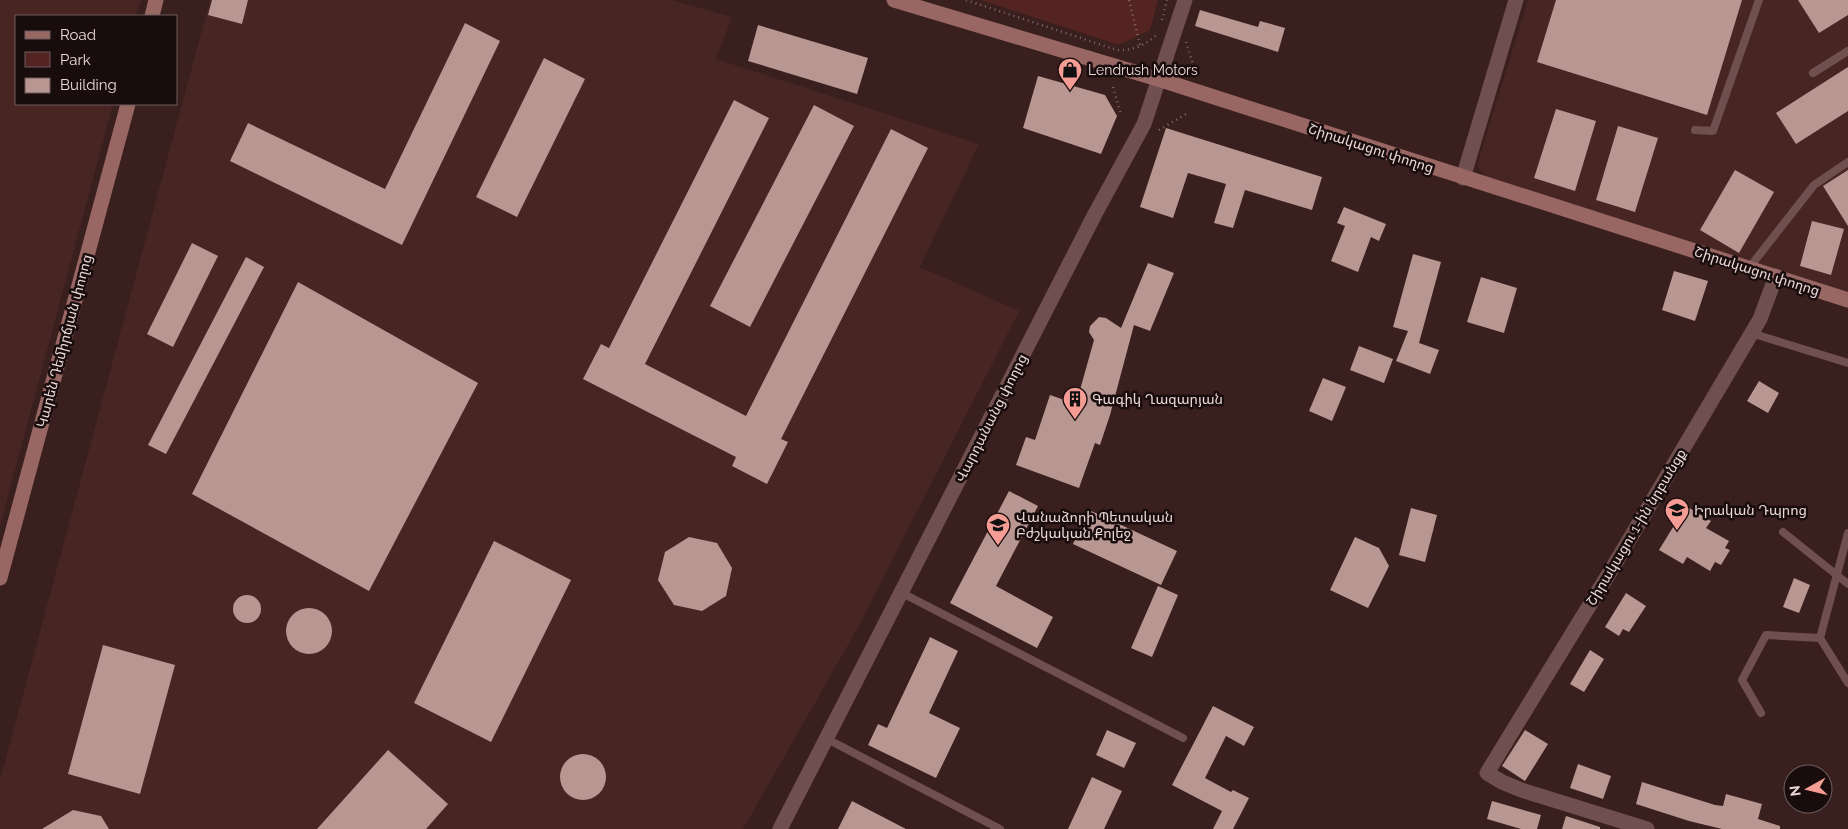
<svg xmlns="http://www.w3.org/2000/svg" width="1848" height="829" font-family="Raleway,'Noto Sans Armenian',sans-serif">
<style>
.built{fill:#462523}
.green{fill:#542422}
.building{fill:#b89692}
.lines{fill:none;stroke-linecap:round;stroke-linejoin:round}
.path{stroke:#816a68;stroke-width:2.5;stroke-dasharray:1 4;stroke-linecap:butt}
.lane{stroke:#70504e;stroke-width:8}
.street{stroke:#70504e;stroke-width:15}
.secondary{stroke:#986663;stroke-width:15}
.labels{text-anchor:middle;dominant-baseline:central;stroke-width:5;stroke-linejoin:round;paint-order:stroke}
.poi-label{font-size:14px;fill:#ead7d6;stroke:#180c0c;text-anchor:start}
.street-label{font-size:14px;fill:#ead7d6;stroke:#180c0c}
</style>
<rect width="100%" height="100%" fill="#391f1d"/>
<g class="built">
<path d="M0 0H141L136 16H16V104H113L0 526Z"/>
<path d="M210 0H672L732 17 716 59 979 144 920 267 1019 311 860 624 743 829H0V780Z"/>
<path d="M1528 0H1848V294L1486 179 1477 165Z"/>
</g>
<path class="green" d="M981 0H1158L1150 30 1119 45Z"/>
<g class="building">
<path d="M212 0H248L242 24 208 15Z"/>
<path d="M1556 0H1742L1707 115 1537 62Z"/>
<path d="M1798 0H1848V15L1819 33Z"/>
<path d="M1200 10 1258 27 1260 21 1285 28 1278 52 1195 26Z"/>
<path d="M465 23 500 41 402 245 230 161 248 123 385 189Z"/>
<path d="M758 25 868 58 857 94 748 61Z"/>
<path d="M544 58 585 79 517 217 476 197Z"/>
<path d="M1848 67V111L1796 144 1776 113Z"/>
<path d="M1038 76 1105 95 1117 116 1101 154 1023 128Z"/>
<path d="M734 100 769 118 645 364 746 416 891 129 928 148 781 439 788 442 767 484 732 466 736 457 583 379 601 344 609 348Z"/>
<path d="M814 105 854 126 750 327 710 306Z"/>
<path d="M1556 109 1596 121 1575 191 1534 178Z"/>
<path d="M1618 126 1658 138 1635 212 1596 200Z"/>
<path d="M1166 128 1322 177 1312 210 1245 190 1233 228 1214 223 1226 184 1188 173 1173 218 1140 207Z"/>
<path d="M1735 170 1774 192 1739 253 1700 230Z"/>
<path d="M1848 170V226L1823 186Z"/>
<path d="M1344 207 1386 224 1379 241 1371 237 1358 272 1331 261 1345 226 1337 223Z"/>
<path d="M1812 221 1844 229 1831 275 1800 266Z"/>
<path d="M192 243 218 256 173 347 147 334Z"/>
<path d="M1413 254 1441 262 1419 343 1439 350 1430 374 1396 361 1408 331 1393 327Z"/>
<path d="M246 257 264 267 166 454 148 445Z"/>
<path d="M1148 263 1174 273 1150 331 1134 325 1110 415 1100 445 1095 443 1079 488 1016 465 1026 437 1035 440 1050 395 1076 404 1094 340 1089 332 1090 326 1099 317 1106 318 1121 328Z"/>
<path d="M1674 271 1708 281 1695 321 1662 310Z"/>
<path d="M1481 277 1517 288 1504 333 1467 322Z"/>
<path d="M298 282 478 383 369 591 192 494Z"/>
<path d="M1359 346 1393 359 1384 383 1350 370Z"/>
<path d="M1323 378 1346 387 1332 421 1309 411Z"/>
<path d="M1759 381 1779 393 1768 413 1747 401Z"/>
<path d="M1009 491 1038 506 996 586 1053 617 1037 648 950 603Z"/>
<path d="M1686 506 1711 521 1706 528 1729 541 1725 548 1730 550 1721 565 1715 562 1710 571 1687 557 1683 564 1659 550Z"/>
<path d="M1411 508 1437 515 1425 562 1399 555Z"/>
<path d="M1089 510 1177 551 1161 585 1073 544Z"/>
<path d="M689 537 717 543 732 568 726 596 702 611 674 605 658 580 665 552Z"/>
<path d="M1355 537 1379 548 1389 566 1368 608 1330 590Z"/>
<path d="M494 541 571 580 491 742 414 703Z"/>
<path d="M1794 578 1810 585 1799 613 1783 607Z"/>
<path d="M1158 586 1178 595 1152 657 1131 648Z"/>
<path d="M1626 593 1646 606 1629 632 1623 629 1619 636 1605 627Z"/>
<circle cx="247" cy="609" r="14"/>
<circle cx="309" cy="631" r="23"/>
<path d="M930 637 958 651 929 713 960 728 936 778 868 745 878 724 887 728Z"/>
<path d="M103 645 175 665 140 794 68 774Z"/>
<path d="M1590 650 1604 659 1584 692 1570 684Z"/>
<path d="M1213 706 1254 727 1244 746 1226 736 1205 778 1231 792 1233 790 1249 798 1233 829H1213L1222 811 1172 785Z"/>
<path d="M1107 730 1136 743 1124 768 1096 755Z"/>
<path d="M1525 730 1548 744 1525 781 1502 766Z"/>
<path d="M388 750 448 804 426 829H317Z"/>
<circle cx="583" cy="777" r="23"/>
<path d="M1578 764 1611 776 1603 799 1570 788Z"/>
<path d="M1092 777 1122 791 1104 829H1068Z"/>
<path d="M1642 782 1715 805 1723 806 1726 794 1762 804 1758 819 1780 826V829H1722L1689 821 1636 804Z"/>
<path d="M852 801 906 829H838Z"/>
<path d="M1492 801 1541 815 1537 829H1521L1487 819Z"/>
<path d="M73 810 101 816 109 829H42Z"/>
<path d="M1566 816 1600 827V829H1562Z"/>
</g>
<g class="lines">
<g class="path">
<path d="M966 0 1117 50C1132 51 1149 44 1158 33"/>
<path d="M1129 0 1140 45"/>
<path d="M1162 20 1167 0"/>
<path d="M1186 42 1197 77"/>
<path d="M1113 87 1121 115"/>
<path d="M1159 130 1188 113"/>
</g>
<g class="lane">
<path d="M1813 73 1848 51"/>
<path d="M1695 130 1713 131 1759 0"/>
<path d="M1749 268 1814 185 1848 162"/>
<path d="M1751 333 1848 363"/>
<path d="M1783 532 1848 584"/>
<path d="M1848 533 1820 638 1848 683"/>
<path d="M902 593 1183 738"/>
<path d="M1761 713 1742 680 1766 635 1820 638"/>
<path d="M827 739 1000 829"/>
</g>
<g class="street">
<path d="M1463 178 1516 0"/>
<path d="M780 829 1095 214 1144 124 1185 0"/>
<path d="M1647 829 1524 791 1502 782 1487 773 1616 562 1760 319 1776 276"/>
</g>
<g class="secondary">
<path d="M894 0 1158 79 1848 300"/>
<path d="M152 16 156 0"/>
<path d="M0 578 128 104"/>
</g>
</g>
<defs>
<symbol id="shop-pin" viewBox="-11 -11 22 30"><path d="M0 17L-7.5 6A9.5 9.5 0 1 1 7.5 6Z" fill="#f59c95" stroke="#180c0c"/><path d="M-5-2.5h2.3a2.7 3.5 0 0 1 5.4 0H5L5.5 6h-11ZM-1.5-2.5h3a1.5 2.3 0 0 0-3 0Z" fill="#111"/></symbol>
<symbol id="building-pin" viewBox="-11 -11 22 30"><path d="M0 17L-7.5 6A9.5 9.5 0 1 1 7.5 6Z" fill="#f59c95" stroke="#180c0c"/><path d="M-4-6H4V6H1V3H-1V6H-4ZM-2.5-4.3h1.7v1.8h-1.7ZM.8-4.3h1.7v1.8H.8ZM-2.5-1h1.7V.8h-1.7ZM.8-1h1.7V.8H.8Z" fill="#111"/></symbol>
<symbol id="school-pin" viewBox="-11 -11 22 30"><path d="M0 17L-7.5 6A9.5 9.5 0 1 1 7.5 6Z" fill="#f59c95" stroke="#180c0c"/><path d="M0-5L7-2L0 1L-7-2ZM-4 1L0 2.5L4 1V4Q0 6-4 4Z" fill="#111"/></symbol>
<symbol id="university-pin" viewBox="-11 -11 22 30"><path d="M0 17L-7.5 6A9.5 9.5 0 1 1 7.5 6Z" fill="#f59c95" stroke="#180c0c"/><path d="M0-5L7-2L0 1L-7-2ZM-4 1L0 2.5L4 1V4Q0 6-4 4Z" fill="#111"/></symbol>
</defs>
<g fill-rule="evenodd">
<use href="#shop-pin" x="1056" y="56" width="28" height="38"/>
<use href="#building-pin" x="1061" y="385" width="28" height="38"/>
<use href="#school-pin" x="1663" y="496" width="28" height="38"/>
<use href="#university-pin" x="984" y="511" width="28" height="38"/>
</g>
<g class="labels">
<g class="poi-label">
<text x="1088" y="70">Lendrush Motors</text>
<text x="1092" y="399">Գագիկ Ղազարյան</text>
<text x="1694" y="510">Իրական Դպրոց</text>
<text x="1016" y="517">Վանաձորի Պետական<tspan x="1016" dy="16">Բժշկական Քոլեջ</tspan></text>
</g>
<g class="street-label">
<text transform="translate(1371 148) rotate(18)">Շիրակացու փողոց</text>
<text transform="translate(1757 271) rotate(18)">Շիրակացու փողոց</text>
<text transform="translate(64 341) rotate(-75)">Կարեն Դեմիրճյան փողոց</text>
<text transform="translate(991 418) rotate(-63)">Վարդանանց փողոց</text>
<text transform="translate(1636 527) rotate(-59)">Շիրակացու 1-ին նրբանցք</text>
</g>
</g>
<rect x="15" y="15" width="162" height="90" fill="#180c0c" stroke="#6c5d5d"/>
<rect x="25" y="31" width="25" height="8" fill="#986663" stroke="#6c5d5d"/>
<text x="60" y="40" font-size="15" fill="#ead7d6">Road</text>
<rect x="25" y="52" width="25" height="15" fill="#542422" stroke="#6c5d5d"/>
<text x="60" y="65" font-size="15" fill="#ead7d6">Park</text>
<rect x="25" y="78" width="25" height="15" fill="#b89692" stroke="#6c5d5d"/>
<text x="60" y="90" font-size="15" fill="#ead7d6">Building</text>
<g transform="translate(1808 789) rotate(262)"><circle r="24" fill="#180c0c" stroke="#6c5d5d"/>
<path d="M0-4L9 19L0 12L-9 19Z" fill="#f59c95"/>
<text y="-8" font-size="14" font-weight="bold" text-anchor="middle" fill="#ead7d6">N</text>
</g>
</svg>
